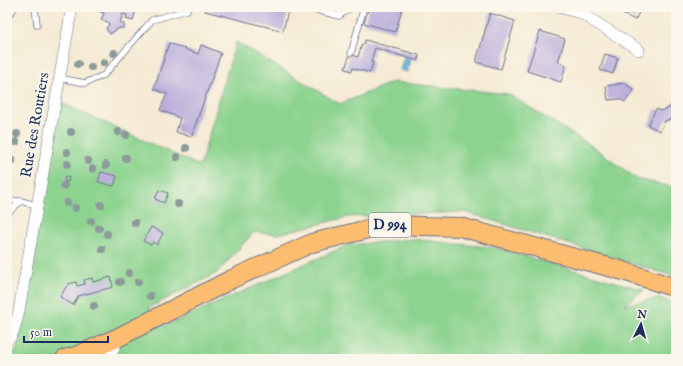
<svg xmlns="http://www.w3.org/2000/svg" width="683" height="366" font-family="'IM FELL English',serif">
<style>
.green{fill:#8bd38e;stroke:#538176}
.water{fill:#5daed7;stroke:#3c6e9a}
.building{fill:#baafda}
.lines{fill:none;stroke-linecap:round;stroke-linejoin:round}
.service-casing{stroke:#677087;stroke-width:7}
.minor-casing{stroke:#677087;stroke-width:12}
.primary-casing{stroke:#677087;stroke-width:20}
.service{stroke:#fff;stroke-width:5.5}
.minor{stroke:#fff;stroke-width:11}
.primary{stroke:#fcbd6f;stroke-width:18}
.tree{fill:#8c9a99}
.labels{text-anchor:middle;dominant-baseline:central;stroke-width:4;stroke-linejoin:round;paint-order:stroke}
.shield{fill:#fbf7ec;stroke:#5e6b89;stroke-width:1}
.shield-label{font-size:14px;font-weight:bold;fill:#1b2f5e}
.street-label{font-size:15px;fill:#1b2f5e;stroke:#fbf7ec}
</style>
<rect width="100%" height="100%" fill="#fbf7ec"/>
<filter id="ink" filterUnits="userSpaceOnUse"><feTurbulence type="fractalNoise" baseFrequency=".025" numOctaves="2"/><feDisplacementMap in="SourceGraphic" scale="8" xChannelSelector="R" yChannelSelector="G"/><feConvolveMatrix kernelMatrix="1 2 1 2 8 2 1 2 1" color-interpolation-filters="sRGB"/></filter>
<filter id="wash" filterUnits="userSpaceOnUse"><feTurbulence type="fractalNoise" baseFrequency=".012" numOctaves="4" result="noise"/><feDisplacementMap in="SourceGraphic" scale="16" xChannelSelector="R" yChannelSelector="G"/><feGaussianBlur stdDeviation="0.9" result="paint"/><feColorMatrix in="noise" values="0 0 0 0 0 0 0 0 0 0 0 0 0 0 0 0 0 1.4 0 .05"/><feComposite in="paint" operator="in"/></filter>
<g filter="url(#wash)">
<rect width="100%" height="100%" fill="#f5ead3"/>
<path class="green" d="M236 42 340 104 393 82 508 94 595 148 637 179 676 188V277L465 212 348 217 278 234 254 232 217 273 148 308 165 326 348 245 412 239 496 248 644 290 624 305 659 298 676 304V359H7V357L17 350 57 101 200 166Z"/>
<path class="water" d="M404 57 411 59 407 72 400 70Z"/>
<g id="blocks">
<g class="building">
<path d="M101 7H135L134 12 135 13 133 21 126 19 127 15 123 14 120 23 124 24V28H119L110 34 106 28 109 25 108 22 101 20 104 13 100 12Z"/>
<path d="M206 7H289L283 31 205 11Z"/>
<path d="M369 7H403L395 32 364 23Z"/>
<path d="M608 7H642L635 20Z"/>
<path d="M490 13 515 21 501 69 476 62Z"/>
<path d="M540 31 565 39 558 62 566 65 561 82 527 71Z"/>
<path d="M365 40 419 55 418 61 375 48 371 62H373L370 73 353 68 352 71 345 69 350 54 358 57 362 44 364 45Z"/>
<path d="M169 43 198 54 201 45 221 53 191 137 176 132 180 118 160 110 167 94 154 89Z"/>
<path d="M605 54 618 58 613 74 600 70Z"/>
<path d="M624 83 634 90 625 102 620 99 608 100 606 86Z"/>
<path d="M672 103 676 105V118L673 116V118L665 121 660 131 648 125 656 109 661 111 669 108Z"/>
<path d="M101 172 117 176 114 186 98 182Z"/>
<path d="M65 177H69L68 182 64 181Z"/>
<path d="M159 190 168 193 164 203 155 199Z"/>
<path d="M151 227 163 233 157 245 153 242 151 245 143 241Z"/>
<path d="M111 277 113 287 78 296 73 305 60 297 68 284 76 282 77 286 85 284 84 280 92 278 93 282Z"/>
</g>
</g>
</g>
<g filter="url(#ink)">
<use href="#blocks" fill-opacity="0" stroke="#677087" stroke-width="1"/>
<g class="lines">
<defs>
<g id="service">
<path d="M35 7 37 25"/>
<path d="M305 7 339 16 351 7"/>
<path d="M7 17 15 7"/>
<path d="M351 53 364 7"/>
<path d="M59 78 85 83 104 75 152 20 187 10"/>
<path d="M7 200 21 201"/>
<path d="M7 214 21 201 36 205"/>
</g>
<g id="minor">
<path d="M558 7 581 13 639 50"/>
<path d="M7 340C14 336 15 323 18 316L72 7"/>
<path d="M109 359 119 337"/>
</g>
<path id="primary" d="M65 359 76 356 119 337 232 279 312 243 384 225 460 227 620 270 676 288"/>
</defs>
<use href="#service" class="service-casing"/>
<use href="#minor" class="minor-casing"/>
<use href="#primary" class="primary-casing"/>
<use href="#service" class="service"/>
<use href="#minor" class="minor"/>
<use href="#primary" class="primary"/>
</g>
<g class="tree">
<circle cx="114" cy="53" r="4"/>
<circle cx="104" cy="63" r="4"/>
<circle cx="78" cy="64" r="4"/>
<circle cx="91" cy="67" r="4"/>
<circle cx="71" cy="132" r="4"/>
<circle cx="118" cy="132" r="4"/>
<circle cx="17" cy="134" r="4"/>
<circle cx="126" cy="135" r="4"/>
<circle cx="16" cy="142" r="4"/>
<circle cx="186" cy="148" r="4"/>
<circle cx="67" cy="152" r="4"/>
<circle cx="177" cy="157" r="4"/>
<circle cx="126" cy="158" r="4"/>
<circle cx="12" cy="161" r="4"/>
<circle cx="88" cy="161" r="4"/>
<circle cx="67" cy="164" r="4"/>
<circle cx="106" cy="165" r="4"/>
<circle cx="93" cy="169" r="4"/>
<circle cx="64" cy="186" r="4"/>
<circle cx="67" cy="203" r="4"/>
<circle cx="178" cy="204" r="4"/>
<circle cx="101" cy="205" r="4"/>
<circle cx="75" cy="208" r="4"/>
<circle cx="91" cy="221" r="4"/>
<circle cx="135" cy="223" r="4"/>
<circle cx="99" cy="228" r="4"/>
<circle cx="107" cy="234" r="4"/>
<circle cx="102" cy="249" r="4"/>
<circle cx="129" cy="273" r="4"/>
<circle cx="120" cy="282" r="4"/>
<circle cx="138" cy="282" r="4"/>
<circle cx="150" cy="296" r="4"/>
<circle cx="94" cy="306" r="4"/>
</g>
</g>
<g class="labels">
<rect class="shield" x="369" y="213" width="42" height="24" rx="3"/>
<g class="shield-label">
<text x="390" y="225">D 994</text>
</g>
<g class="street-label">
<text transform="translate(35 125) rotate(-80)">Rue des Routiers</text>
</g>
</g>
<rect width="683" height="366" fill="none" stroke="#fbf7ec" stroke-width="24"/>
<g transform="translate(641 324) rotate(6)" stroke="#fbf7ec" stroke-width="3" paint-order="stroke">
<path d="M0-3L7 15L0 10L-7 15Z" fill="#1b2f5e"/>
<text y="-6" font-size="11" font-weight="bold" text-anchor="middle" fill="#1b2f5e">N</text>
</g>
<path d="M24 336v6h84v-6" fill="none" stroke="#1b2f5e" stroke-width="2"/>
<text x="30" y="336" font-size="12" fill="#1b2f5e" stroke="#fbf7ec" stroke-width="3" paint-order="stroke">50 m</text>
</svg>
